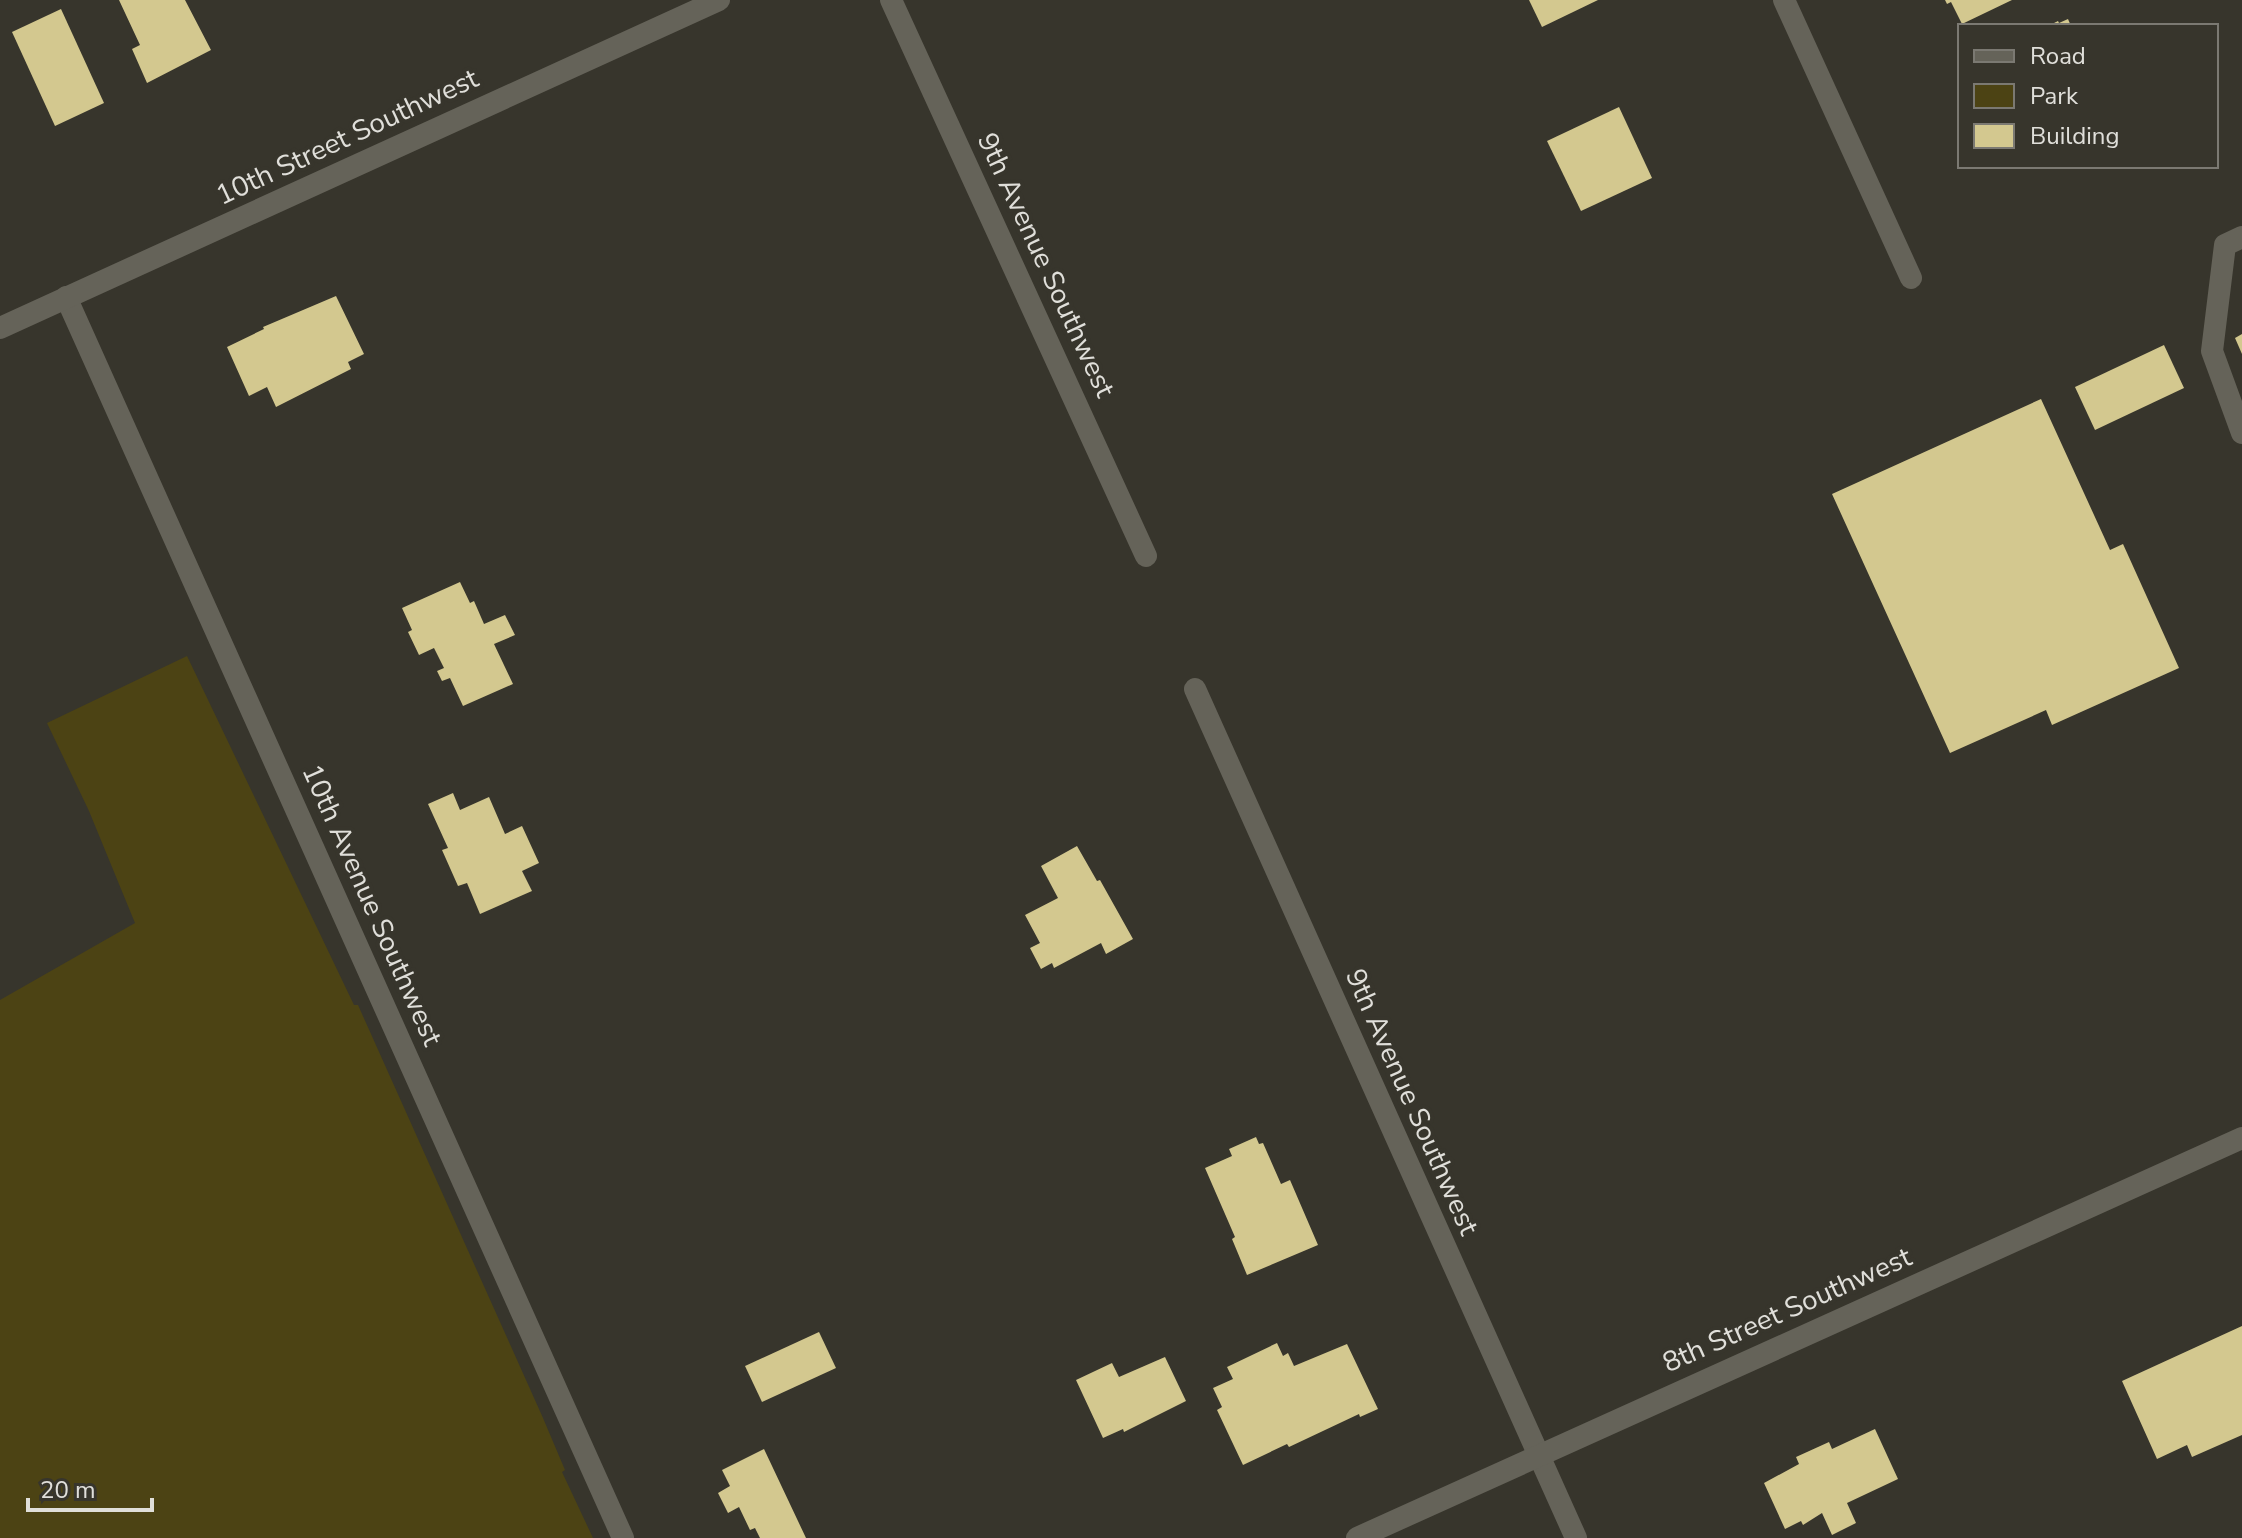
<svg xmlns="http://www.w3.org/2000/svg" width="2242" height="1538" font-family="'Nunito Sans',sans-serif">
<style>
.green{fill:#4c4314}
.building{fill:#d3c88f}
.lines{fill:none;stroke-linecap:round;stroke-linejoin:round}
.minor{stroke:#656359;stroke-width:22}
.labels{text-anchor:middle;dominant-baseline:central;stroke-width:8;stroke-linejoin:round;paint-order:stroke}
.street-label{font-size:28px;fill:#e0dfda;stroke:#37352c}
</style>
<rect width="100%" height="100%" fill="#37352c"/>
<path class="green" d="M187 656 354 1005H358L543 1418 565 1470 562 1472 593 1538H0V1000L135 923 89 811 47 723Z"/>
<g class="building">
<path d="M119 0H185L211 50 147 83 132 49 140 45Z"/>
<path d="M1529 0H1598L1542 27Z"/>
<path d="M1945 0H2012L1962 24 1951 2 1947 4Z"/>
<path d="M61 9 104 103 55 126 12 32Z"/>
<path d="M2068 19 2071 26H2048L2058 21 2059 23Z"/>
<path d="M1619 107 1652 178 1581 211 1547 141Z"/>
<path d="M336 296 364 354 348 362 351 369 276 407 267 387 249 396 227 347 264 329 263 327Z"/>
<path d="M2242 334V354L2235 338Z"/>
<path d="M2164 345 2184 388 2095 430 2075 387Z"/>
<path d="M2041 399 2110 550 2123 544 2179 668 2052 725 2046 710 1950 753 1832 494Z"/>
<path d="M460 582 470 603 474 601 484 624 505 615 515 635 494 644 513 684 463 706 450 678 442 681 437 671 444 668 434 648 419 655 408 632 412 630 402 608Z"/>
<path d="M453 793 460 810 489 797 505 834 522 826 539 863 522 871 532 891 480 914 467 883 458 886 442 850 448 848 428 804Z"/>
<path d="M1077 846 1097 881 1100 880 1133 939 1106 954 1101 943 1054 968 1052 963 1041 969 1030 948 1040 943 1025 915 1058 898 1041 866Z"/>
<path d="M1256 1137 1259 1144 1263 1143 1281 1184 1290 1180 1318 1245 1247 1275 1232 1239 1235 1237 1205 1168 1232 1156 1229 1149Z"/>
<path d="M2242 1326V1435L2192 1457 2187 1445 2157 1459 2122 1381Z"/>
<path d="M819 1332 836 1368 762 1402 745 1366Z"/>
<path d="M1277 1343 1283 1356 1288 1353 1294 1366 1347 1344 1378 1409 1360 1417 1359 1414 1289 1447 1287 1444 1243 1465 1217 1410 1222 1407 1213 1388 1233 1379 1227 1367Z"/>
<path d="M1165 1357 1186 1401 1124 1432 1123 1429 1103 1438 1076 1380 1112 1363 1119 1377Z"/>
<path d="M1875 1429 1898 1479 1847 1503 1856 1523 1832 1535 1822 1513 1803 1525 1801 1521 1785 1529 1764 1483 1799 1464 1796 1457 1829 1442 1832 1449Z"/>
<path d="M764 1449 806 1538H760L755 1528 750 1530 739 1507 728 1513 718 1493 730 1486 722 1470Z"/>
</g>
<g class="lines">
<g class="minor">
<path d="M891 0 1146 556"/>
<path d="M1784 0 1911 278"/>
<path d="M2242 237 2225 245 2212 351 2242 433"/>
<path d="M66 297 623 1538"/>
<path d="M0 328 719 0"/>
<path d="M1195 689 1576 1538"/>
<path d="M1357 1538 2242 1138"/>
</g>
</g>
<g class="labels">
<g class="street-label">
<text transform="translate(347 137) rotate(-25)">10th Street Southwest</text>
<text transform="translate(1046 265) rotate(65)">9th Avenue Southwest</text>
<text transform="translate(372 905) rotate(66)">10th Avenue Southwest</text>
<text transform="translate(1412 1102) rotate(66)">9th Avenue Southwest</text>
<text transform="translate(1787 1310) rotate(-24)">8th Street Southwest</text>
</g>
</g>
<rect x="1958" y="24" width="260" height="144" fill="#37352c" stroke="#7b7972" stroke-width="2"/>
<rect x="1974" y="50" width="40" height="12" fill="#656359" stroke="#7b7972" stroke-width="2"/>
<text x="2030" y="64" font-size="24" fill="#e0dfda">Road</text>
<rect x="1974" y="84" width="40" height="24" fill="#4c4314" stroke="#7b7972" stroke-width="2"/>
<text x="2030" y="104" font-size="24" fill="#e0dfda">Park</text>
<rect x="1974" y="124" width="40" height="24" fill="#d3c88f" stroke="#7b7972" stroke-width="2"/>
<text x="2030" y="144" font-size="24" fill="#e0dfda">Building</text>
<path d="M28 1498v12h124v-12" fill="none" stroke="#e0dfda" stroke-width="4"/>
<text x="40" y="1498" font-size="24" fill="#e0dfda" stroke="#37352c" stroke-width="6" paint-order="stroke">20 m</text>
</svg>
